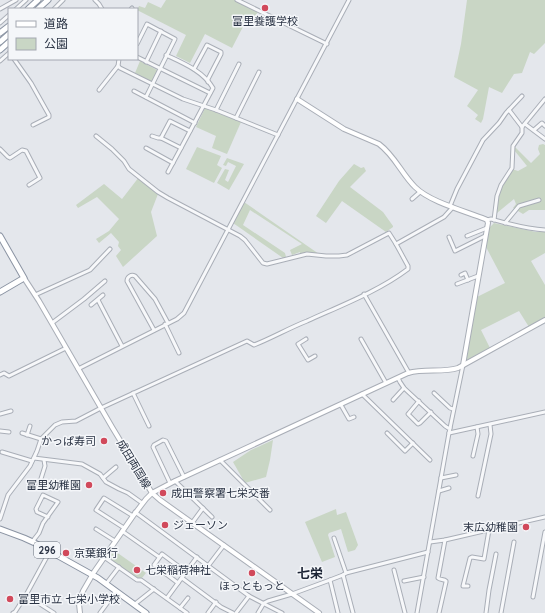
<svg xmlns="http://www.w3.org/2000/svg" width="545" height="613" font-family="Quicksand,'Noto Sans JP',sans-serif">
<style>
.green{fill:#c9d6c5}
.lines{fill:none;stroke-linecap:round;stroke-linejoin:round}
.street-casing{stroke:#a9aeb7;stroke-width:5}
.secondary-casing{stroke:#a9aeb7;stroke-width:6}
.highway-casing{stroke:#8b94a3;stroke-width:7}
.street{stroke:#f7f8fa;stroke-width:3}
.secondary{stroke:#fff;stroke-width:4}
.highway{stroke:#fff;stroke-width:5}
.poi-dot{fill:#d1495b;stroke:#f4f6f9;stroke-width:1.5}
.labels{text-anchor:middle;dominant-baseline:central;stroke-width:3;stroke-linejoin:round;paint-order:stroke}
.shield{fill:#f4f6f9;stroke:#676e7b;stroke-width:1}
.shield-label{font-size:10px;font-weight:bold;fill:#2b3445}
.poi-label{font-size:11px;fill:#2b3445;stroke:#f4f6f9;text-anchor:start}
.street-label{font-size:11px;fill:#2b3445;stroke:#f4f6f9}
.quarter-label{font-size:13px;font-weight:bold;fill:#1d2536;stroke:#f4f6f9}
</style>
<rect width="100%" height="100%" fill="#e4e7ec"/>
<g class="green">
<path d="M166 0H236L258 11 254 20 248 17 232 48 205 34 190 63 176 56 186 35 137 10 139 6 145 8 148 2 161 8Z"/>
<path d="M467 0H545V43L534 54 530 52 522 73 514 74 502 93 489 87 483 119 481 123 475 119 478 115 467 106 478 90 454 77 461 44Z"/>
<path d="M140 61 157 70V71L152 82 135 73Z"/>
<path d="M205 108 241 122 227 154 212 148 216 136 196 127Z"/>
<path d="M543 144 545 145V210H529L523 214 513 208 516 204 514 199 497 213 498 196 501 185 512 169 518 171 527 166 514 150V146L531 163 540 154 538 149 539 145Z"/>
<path d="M197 147 221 156 217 165 222 168 214 183 186 169Z"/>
<path d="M227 158 244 164 229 190 217 183 225 169 229 170 225 180 228 182 236 166 228 162 226 166 223 165Z"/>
<path d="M354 164 361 168 364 167 366 171 350 187 383 212 393 226V227L386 232 342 201 326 223 316 216 339 181Z"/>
<path d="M139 177 151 184 158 194 151 212 157 236 123 267 116 256 121 250 118 246 119 242 111 233 99 243 96 239 109 231 119 219 97 197 78 208 76 205 104 184 122 199Z"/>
<path d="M244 202 319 254 307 252 300 254V252L292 255 290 250 302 244 250 210 243 225 285 253 286 257 283 258 233 223Z"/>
<path d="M494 223 536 232H545V253L531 261 545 285V318L529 327 519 311 481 330 490 348 467 360 466 359 477 297 505 283 486 247 489 228Z"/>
<path d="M273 440 270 460 266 477 245 483 233 462 251 450Z"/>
<path d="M336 509 337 515 346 512 358 545 355 550 348 552 341 529 329 533 328 535 335 557 322 562 305 522Z"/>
<path d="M112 549 146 573 142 578 137 579 108 558 107 556Z"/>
</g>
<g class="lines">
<defs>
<g id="street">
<path d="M95 0 99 4 102 9"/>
<path d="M237 0 327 44"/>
<path d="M0 9 16 0"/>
<path d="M16 9 26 0"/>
<path d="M54 9 63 0"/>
<path d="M131 9 132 8"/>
<path d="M0 23 9 15"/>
<path d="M137 44 147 24 175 39 146 97"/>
<path d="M166 55C183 63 203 71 213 88L181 148 168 172"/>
<path d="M137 57 210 93"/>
<path d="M14 59 31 83 49 115V117L33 125"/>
<path d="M119 59 118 66 120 68 183 99 216 110 278 135"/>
<path d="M0 61 9 53"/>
<path d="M146 62 161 31"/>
<path d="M194 69 207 45 221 52V54L208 79V82"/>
<path d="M99 90 118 66"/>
<path d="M134 91 195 123"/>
<path d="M216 110 239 64"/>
<path d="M236 118 259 72"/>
<path d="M525 124 545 139"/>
<path d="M522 127 545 99"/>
<path d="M534 130 542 123 545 126"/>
<path d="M152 136 158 138H161"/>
<path d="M146 148 173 163"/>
<path d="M181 148 161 138 170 121 190 131"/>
<path d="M0 149 8 157 10 158 22 150 26 151 40 178 29 185"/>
<path d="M412 199 420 192"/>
<path d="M450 206 457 189 483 140 499 123 506 113 522 96"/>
<path d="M487 220 491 219C509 224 526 229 545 230"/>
<path d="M494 220 497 196 501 185 512 168 513 146 522 133V127L509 110"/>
<path d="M505 223 519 206 539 200"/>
<path d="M467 236 487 228"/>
<path d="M449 237 455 251 485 236"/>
<path d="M396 244 444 217 453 207"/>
<path d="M461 275 465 273 468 280"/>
<path d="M457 284 478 276"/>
<path d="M364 294 409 373"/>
<path d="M35 295 90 270 110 249"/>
<path d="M98 300 122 346"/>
<path d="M91 305 103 295"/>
<path d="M52 323 84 299 105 281"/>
<path d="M165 324 179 353"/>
<path d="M154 330 127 281C127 277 131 274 135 276L155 299 168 323"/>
<path d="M306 339 298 344 308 360 315 356"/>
<path d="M361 339 386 383"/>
<path d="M78 369 177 319 184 313 349 0"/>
<path d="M0 375 4 373 9 376 66 348"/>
<path d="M398 378 400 382 404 388 445 426 448 428H450"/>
<path d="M133 393 149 426"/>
<path d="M434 393 450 408 453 409"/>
<path d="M362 394 430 460"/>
<path d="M393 400 404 388"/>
<path d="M419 401 409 413 408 414 418 424 420 423 431 412"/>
<path d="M341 405 349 419 354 417"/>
<path d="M0 414 11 411"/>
<path d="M0 431 9 432"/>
<path d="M22 433 41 439"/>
<path d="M387 433 405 451 413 443"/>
<path d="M449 433 545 412"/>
<path d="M27 435 30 426"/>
<path d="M2 452 32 461"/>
<path d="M473 456 478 434 477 427"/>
<path d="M34 458 82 464 100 474 106 482 119 489 128 493 142 503"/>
<path d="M220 460 270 510"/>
<path d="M103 478 116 467"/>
<path d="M441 478 456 475"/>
<path d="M175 481 212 517"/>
<path d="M170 483 153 447 154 445 163 440 166 441 184 477"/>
<path d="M39 485 45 466 44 460"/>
<path d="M439 491 449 488"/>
<path d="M478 496 491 434 490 425"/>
<path d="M135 512 249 596 282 613"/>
<path d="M0 519 8 495 30 466 37 451 41 439 55 425 62 422 76 421 101 408 247 341 254 345C272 338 289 328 307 321 340 306 379 291 408 269V266L396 244 389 233 347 255 339 256H326L307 254 267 264 263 263 245 240 240 236 168 198 158 192 129 169 124 161 112 149 96 136"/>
<path d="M192 523 203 508"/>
<path d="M124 528 96 510 104 498 133 516"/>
<path d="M96 529 115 541"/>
<path d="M122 531 159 557"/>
<path d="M334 538 346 573"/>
<path d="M32 542 39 533 43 523 58 502 43 495 36 509 37 512 48 517"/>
<path d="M430 542 445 540 545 517"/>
<path d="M104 557 137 580H141L187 613"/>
<path d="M208 566 224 545"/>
<path d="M394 570 405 613"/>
<path d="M343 575 353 613"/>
<path d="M182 578 221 607 233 613"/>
<path d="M330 580 338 613"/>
<path d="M404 581 424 577"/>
<path d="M178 583 154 565 162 554 186 572"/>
<path d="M106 584 119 567"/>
<path d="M468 586H463L470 558 472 557 484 559 489 530"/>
<path d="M26 595 50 551"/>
<path d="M533 597 545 532"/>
<path d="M167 598 197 557"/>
<path d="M135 604 154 589"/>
<path d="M180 608 188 598"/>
<path d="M13 613 15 612 26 595 54 613"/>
<path d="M100 613 116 591"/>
<path d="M208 613 216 602"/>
<path d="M236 613 249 596"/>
<path d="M258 613 264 603 268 601 292 594 330 580 343 575 346 573 428 552"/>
<path d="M417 613 449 433 463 365"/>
<path d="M439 613 446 582V581C444 579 440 580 438 578L445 540"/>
<path d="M486 613 489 590 496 554"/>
<path d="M501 613 514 542"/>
</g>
<g id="secondary">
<path d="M297 99 344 129 379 144C395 156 401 173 415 187 430 202 465 211 485 219L487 220 488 223 463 365"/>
<path d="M24 278 39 301 112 427 152 493 160 500 319 613"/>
<path d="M80 613 79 604 81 597 83 591 94 572 133 516 146 499 152 493 175 481 408 373C425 368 442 373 458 368L545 320"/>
</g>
<g id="highway">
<path d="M28 9 38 0"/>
<path d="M38 9 48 0"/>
<path d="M0 33 9 26"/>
<path d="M0 42 9 34"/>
<path d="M0 50 9 42"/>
<path d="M0 236 24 278 0 292"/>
<path d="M0 529 24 538 35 543 98 578 146 613"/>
</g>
</defs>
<use href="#street" class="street-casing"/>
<use href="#secondary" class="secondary-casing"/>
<use href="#highway" class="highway-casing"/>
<use href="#street" class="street"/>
<use href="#secondary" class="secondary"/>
<use href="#highway" class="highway"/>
</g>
<g class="poi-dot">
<circle cx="265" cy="8" r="4"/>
<circle cx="104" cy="441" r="4"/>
<circle cx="89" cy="485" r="4"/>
<circle cx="163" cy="493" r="4"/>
<circle cx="165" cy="525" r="4"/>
<circle cx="526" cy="527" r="4"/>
<circle cx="66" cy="553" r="4"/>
<circle cx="137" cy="570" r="4"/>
<circle cx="252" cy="573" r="4"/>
<circle cx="10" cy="599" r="4"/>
</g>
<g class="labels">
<rect class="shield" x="34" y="542" width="26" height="16" rx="3"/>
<g class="shield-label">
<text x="47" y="550">296</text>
</g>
<g class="poi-label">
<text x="265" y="21" text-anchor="middle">富里養護学校</text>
<text x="96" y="441" text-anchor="end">かっぱ寿司</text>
<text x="81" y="485" text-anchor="end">富里幼稚園</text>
<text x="171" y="493">成田警察署七栄交番</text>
<text x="173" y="525">ジェーソン</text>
<text x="518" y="527" text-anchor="end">末広幼稚園</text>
<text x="74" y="553">京葉銀行</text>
<text x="145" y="570">七栄稲荷神社</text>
<text x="252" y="586" text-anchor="middle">ほっともっと</text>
<text x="18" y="599">富里市立 七栄小学校</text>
</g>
<g class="street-label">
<text transform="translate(134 464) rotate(59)">成田両国線</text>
</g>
<g class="quarter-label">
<text x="310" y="573">七栄</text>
</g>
</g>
<rect x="8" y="8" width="130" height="52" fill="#f4f6f9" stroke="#a4a8b1"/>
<rect x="16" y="21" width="20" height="6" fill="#ffffff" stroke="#a4a8b1"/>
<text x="44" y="28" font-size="12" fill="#2b3445">道路</text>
<rect x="16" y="38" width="20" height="12" fill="#c9d6c5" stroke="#a4a8b1"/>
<text x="44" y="48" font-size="12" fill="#2b3445">公園</text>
</svg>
